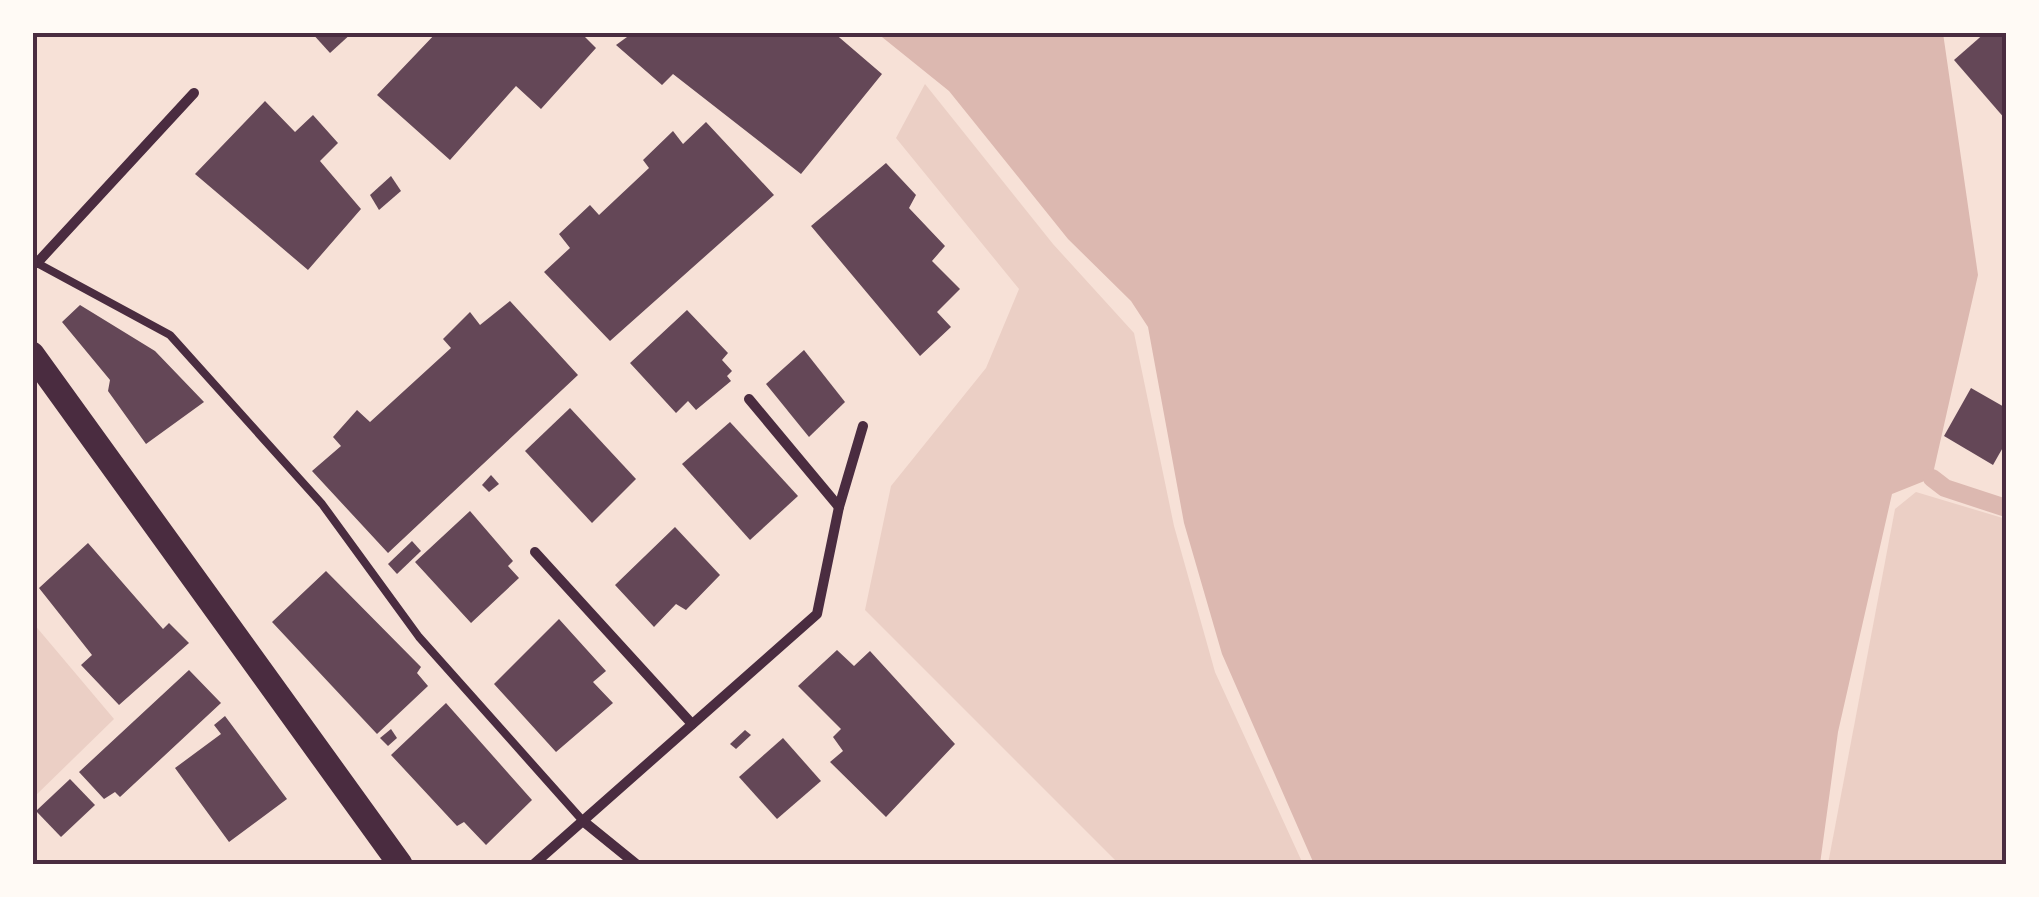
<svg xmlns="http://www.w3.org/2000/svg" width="2039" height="897" font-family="Jost,sans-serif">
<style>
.green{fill:#ebcfc5}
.water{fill:#dcb8b0}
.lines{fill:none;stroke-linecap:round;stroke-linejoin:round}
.stream{stroke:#dcb8b0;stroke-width:18}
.building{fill:#644757}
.service{stroke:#4a2c40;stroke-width:8}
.minor{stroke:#4a2c40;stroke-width:10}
.primary{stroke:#4a2c40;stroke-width:25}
.neatline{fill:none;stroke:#4a2c40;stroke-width:4}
</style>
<rect width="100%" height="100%" fill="#f7e1d7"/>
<g class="green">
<path d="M925 84 1053 244 1134 333 1174 526 1215 672 1303 864H1119L865 610 891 486 986 368 1019 289 896 138Z"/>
<path d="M1916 492 2006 519V864H1828L1895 509Z"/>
<path d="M33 623 114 719 33 798H32Z"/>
</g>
<path class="water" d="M877 33H1943L1978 275 1932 478 1892 494 1838 732 1820 864H1314L1222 654 1184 523 1148 327 1131 301 1068 239 949 91Z"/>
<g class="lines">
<path class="stream" d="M1932 478 1945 488 2006 508"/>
</g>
<g class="building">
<path d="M311 32H353L330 53Z"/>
<path d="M437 32H580L596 48 541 109 516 86 450 160 377 95Z"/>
<path d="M624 32H833L882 74 801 174 673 74 662 85 616 45 627 37Z"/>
<path d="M1986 32 2006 35V120L1954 60Z"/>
<path d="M265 101 295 132 313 115 338 143 320 161 361 209 308 270 195 174Z"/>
<path d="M706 122 774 195 610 341 544 272 570 248 559 234 590 205 599 215 649 168 643 160 673 131 683 144Z"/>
<path d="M886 163 916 195 909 208 945 246 932 261 960 289 937 312 951 327 920 356 811 226Z"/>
<path d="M391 176 401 191 379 210 370 195Z"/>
<path d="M510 301 578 375 388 553 312 471 341 446 333 437 357 410 370 422 451 348 443 339 470 312 480 325Z"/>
<path d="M80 305 155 351 204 402 146 444 108 391 110 380 62 322Z"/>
<path d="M687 310 728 353 722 360 732 371 727 376 731 381 696 410 688 401 676 413 630 363Z"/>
<path d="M804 350 845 402 809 437 766 384Z"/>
<path d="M1971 388 2006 408V442L1993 465 1944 436Z"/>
<path d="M570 408 636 479 592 523 525 451Z"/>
<path d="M730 422 798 496 750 540 682 464Z"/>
<path d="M491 475 499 484 489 492 482 485Z"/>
<path d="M470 511 513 561 508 566 519 578 471 623 415 562Z"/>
<path d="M675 527 720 575 686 610 676 604 654 627 615 585Z"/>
<path d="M412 541 421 551 397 574 388 564Z"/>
<path d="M88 543 163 629 169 623 189 643 119 705 81 665 92 655 39 588Z"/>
<path d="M326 571 421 667 417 673 428 686 377 734 272 622Z"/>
<path d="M559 619 606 671 593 682 613 703 556 752 494 684Z"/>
<path d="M837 650 854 666 870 651 955 744 886 817 830 762 843 751 833 737 841 729 798 686Z"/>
<path d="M189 670 221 703 120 797 115 792 104 799 79 772Z"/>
<path d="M446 703 532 800 486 845 464 822 457 826 391 755Z"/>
<path d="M225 716 287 799 229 842 175 768 221 734 214 725Z"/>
<path d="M391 729 397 738 388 746 380 738Z"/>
<path d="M745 730 751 735 736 749 730 744Z"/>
<path d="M783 738 821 781 777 819 739 777Z"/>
<path d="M70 779 95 805 61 837 36 811Z"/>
</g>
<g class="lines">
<path class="service" d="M32 266 37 263 170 335 322 504 419 637 583 821"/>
<g class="minor">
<path d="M37 263 194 93"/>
<path d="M749 399 839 507"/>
<path d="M535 552 692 724"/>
<path d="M583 821 636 864"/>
<path d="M534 864 817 614 839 507 863 426"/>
</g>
<path class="primary" d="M32 354 400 864"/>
</g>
<rect width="2039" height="897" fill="none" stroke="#fffaf5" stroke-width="70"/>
<rect x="35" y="35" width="1969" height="827" class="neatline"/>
</svg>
